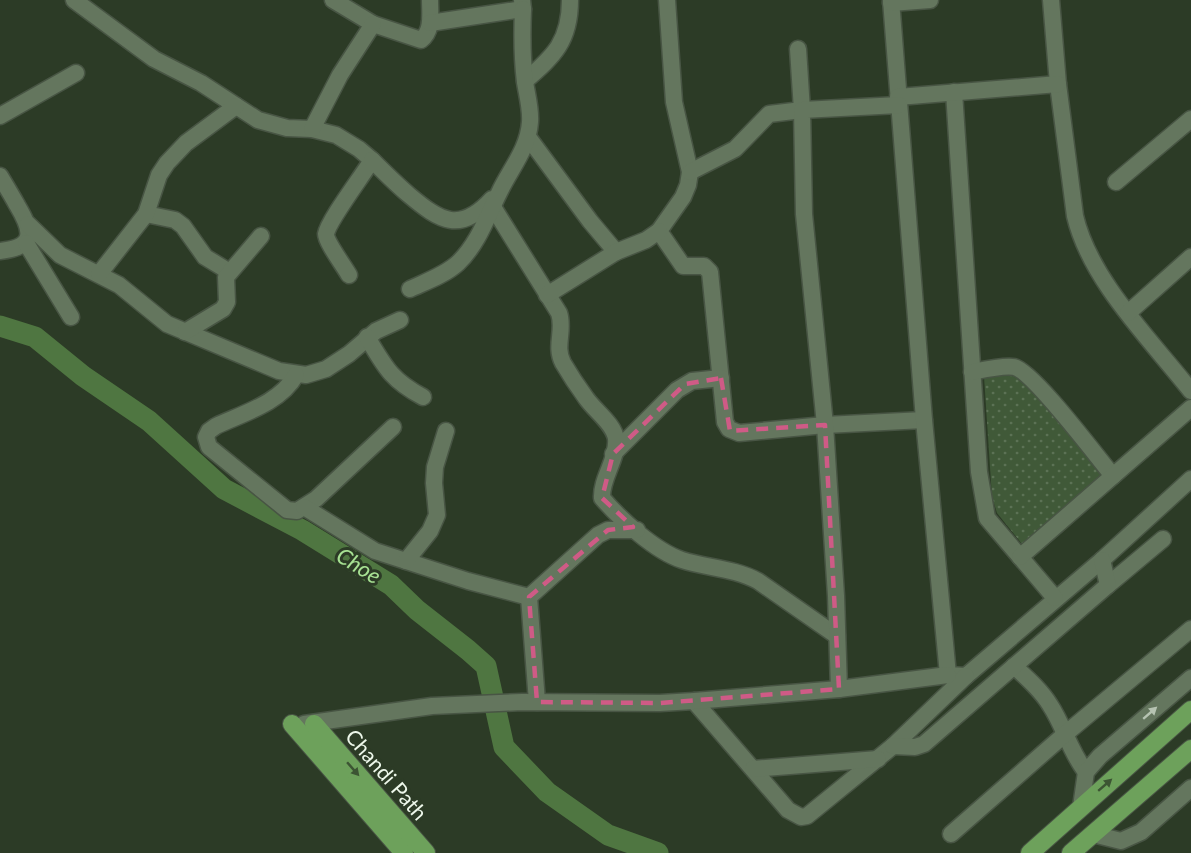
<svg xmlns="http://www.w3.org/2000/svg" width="1191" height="853" font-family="Lato,sans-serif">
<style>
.park{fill:url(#park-dots)}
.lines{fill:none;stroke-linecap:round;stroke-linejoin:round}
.river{stroke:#4f7641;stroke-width:21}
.minor-casing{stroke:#485544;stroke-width:19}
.major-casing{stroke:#485544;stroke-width:20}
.minor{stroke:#64765e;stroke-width:16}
.major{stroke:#6da15b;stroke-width:18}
.oneway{fill:#b6c3b2}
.oneway2{fill:#3c5433}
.marked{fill:none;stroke:#cf5b86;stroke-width:4.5;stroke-dasharray:12 8;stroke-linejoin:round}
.labels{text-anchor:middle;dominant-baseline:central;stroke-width:6;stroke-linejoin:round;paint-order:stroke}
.street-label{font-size:21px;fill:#edf7ea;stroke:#2c3b26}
.water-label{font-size:22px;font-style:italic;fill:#a7e193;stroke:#2c3b26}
</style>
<defs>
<pattern id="park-dots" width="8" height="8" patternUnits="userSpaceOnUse" patternTransform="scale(1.5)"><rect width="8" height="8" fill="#405938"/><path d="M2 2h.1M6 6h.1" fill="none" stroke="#5c7255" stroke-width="1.8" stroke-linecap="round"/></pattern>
</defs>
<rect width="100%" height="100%" fill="#2c3b26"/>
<path class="park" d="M1013 374 1023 378 1104 476 1022 544 997 513 992 497 984 376Z"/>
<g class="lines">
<path class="river" d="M0 326 35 337 83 376 149 421 224 489 302 530 391 585 417 610 468 650 486 666 504 747 547 792 608 835 658 853"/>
<defs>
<g id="minor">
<path d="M74 0 154 59 201 83 258 120 287 128 312 129 336 135 359 149 372 160C363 175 328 221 326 234 326 242 344 266 349 275"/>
<path d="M333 0 373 24 421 40C433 31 430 14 430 0"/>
<path d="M667 0 674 102 690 172 688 185 683 197 659 231 683 266H704L710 272 725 422 729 429 739 433 825 425 924 420"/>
<path d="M891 0 924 420 948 675 966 676 1102 560 1191 479"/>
<path d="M1051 0 1058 84 1075 216C1090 280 1150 339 1191 391"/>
<path d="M891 3 930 0"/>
<path d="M430 23 523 9 522 0"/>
<path d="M525 81C554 56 570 41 570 0"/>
<path d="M954 92 979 472 987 518 1055 598"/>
<path d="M898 97 1058 84"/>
<path d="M0 116 76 73"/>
<path d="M312 129 340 75 373 24"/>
<path d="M528 137 590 221 616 252"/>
<path d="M372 160C384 172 396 184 409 195 440 221 460 234 492 199"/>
<path d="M690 172 735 149 769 114 802 110 798 49"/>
<path d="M0 176C6 186 12 196 17 205 33 232 36 247 0 251"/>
<path d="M1116 182 1191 119"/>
<path d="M493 207 559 313C565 330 554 346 563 363 570 375 578 387 586 398 595 411 614 424 616 439 618 459 601 478 602 498 620 519 655 551 682 560 707 568 734 568 758 581L837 636"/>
<path d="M146 214 175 220 183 226 205 257 228 271"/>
<path d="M28 224 60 255 119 285 167 324 279 371 306 375 326 369 349 354 376 331 400 320"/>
<path d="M26 243 71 317"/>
<path d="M99 274 146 214 159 175 167 163 186 143 236 106"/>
<path d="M410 289C425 282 445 275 458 263 478 244 487 217 499 193 510 169 528 150 530 122 531 109 527 95 525 82 522 58 522 33 523 9"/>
<path d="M547 295 616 252 646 240 659 231"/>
<path d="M1128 313 1191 257"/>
<path d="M185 332 223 309 227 302 226 277 261 236"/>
<path d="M367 337C385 367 391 380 423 397"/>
<path d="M972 372C982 370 1004 365 1014 367 1033 371 1097 457 1113 476"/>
<path d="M296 375C280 403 244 413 216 426L209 431 206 437 209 447 287 510 297 511 316 499 393 427"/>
<path d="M613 454 677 390 692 381 721 378"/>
<path d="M304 507 375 551 468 581 529 597"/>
<path d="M1020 557 1191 408"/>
<path d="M406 561 430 531 437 515 434 483 435 467 446 431"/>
<path d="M1108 585 1163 539"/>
<path d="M1014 666C1027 678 1041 690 1050 705 1064 726 1070 752 1086 772"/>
<path d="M839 689 836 596 825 425 804 214 802 110 899 105"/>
<path d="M694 701 788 810 801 817 807 816 893 746 966 676"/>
<path d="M537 702 529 597 598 535 608 530H637"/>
<path d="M304 724 432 706 522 702 660 703 694 701 839 689 948 675"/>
<path d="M893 746 915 747 924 744 1108 585 1102 560"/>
<path d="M753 769 878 759"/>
<path d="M1081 807 1086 772 1100 756 1191 678"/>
<path d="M951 834 1064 735 1191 629"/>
<path d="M1093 834 1121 841 1141 832 1191 788"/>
</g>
<g id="major">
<path d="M292 724 404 853"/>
<path d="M314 724 426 853"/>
<path d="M1030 853 1191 710"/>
<path d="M1071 853 1191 749"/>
</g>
</defs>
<use href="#minor" class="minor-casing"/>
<use href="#major" class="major-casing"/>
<use href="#minor" class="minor"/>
<use href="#major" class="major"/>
</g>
<defs><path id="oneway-solid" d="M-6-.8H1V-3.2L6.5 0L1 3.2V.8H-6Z" transform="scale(1.5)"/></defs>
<use class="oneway" href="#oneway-solid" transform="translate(1150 713) rotate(-41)"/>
<g class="oneway2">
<use href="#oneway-solid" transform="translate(353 769) rotate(49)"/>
<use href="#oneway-solid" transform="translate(1105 785) rotate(-41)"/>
</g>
<path class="marked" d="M721 378 730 431 825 425 839 689 660 703 537 702 529 597 608 530 633 527 602 498 613 454 685 384Z"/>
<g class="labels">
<g class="street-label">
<text transform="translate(387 774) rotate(49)">Chandi Path</text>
</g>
<g class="water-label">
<text transform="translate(359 565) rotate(32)">Choe</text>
</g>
</g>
</svg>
